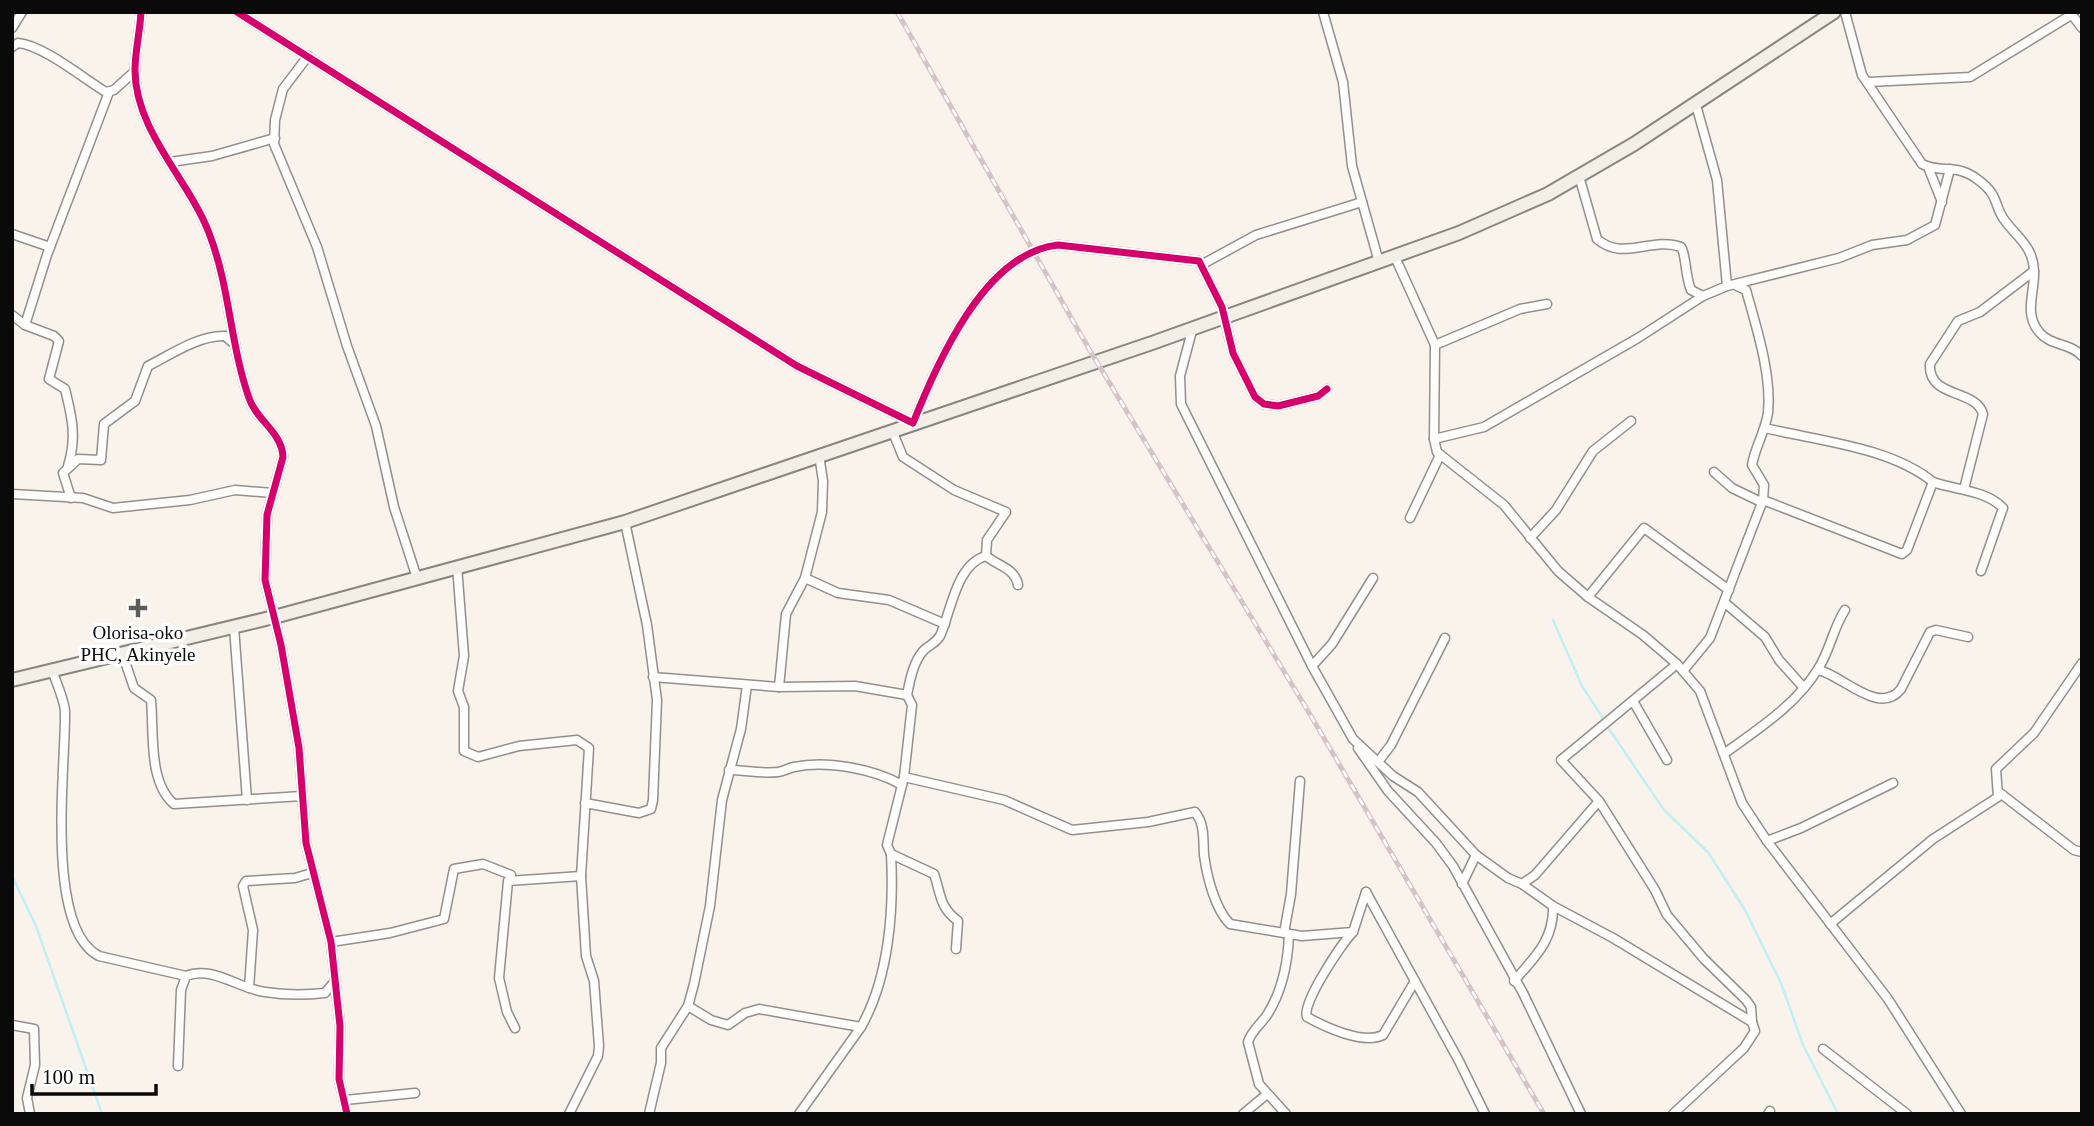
<svg xmlns="http://www.w3.org/2000/svg" width="2094" height="1126" font-family="'Times New Roman',serif">
<style>
.lines{fill:none;stroke-linecap:round;stroke-linejoin:round}
.stream{stroke:#c1eff4;stroke-width:2.5}
.street-casing{stroke:#928f8c;stroke-width:11}
.secondary-casing{stroke:#888682;stroke-width:16}
.street{stroke:#fefdfc;stroke-width:8}
.secondary{stroke:#f4efe6;stroke-width:12}
.rail-casing{stroke:#d6c3c7;stroke-width:5}
.rail{stroke:#fff;stroke-width:2.5;stroke-dasharray:8;stroke-linecap:butt}
.cycleway-casing{stroke:#fff;stroke-width:11}
.cycleway{stroke:#d6006c;stroke-width:7}
.poi-dot{fill:#5e5c59;stroke:#fff;stroke-width:2.5}
.labels{text-anchor:middle;dominant-baseline:central;stroke-width:7;stroke-linejoin:round;paint-order:stroke}
.poi-label{font-size:19px;fill:#0a0a0a;stroke:#fff}
</style>
<rect width="100%" height="100%" fill="#f9f3ec"/>
<g class="lines">
<g class="stream">
<path d="M1553 620 1582 686 1604 720"/>
<path d="M1607 726 1664 810 1708 852 1745 910 1781 983 1803 1045 1838 1114"/>
<path d="M12 876 36 926 102 1114"/>
</g>
<defs>
<g id="street">
<path d="M141 12C140 32 135 51 135 70 135 131 189 180 209 233 230 287 230 344 249 398 256 420 282 432 283 457L267 515 265 580 281 645 299 748 306 843 331 942 340 1026 339 1079 347 1114"/>
<path d="M237 12 797 366 913 423C938 362 984 253 1058 245L1199 261 1222 307 1233 353 1255 397 1264 404 1278 406 1318 396 1327 389"/>
<path d="M1323 12 1343 82 1352 166 1379 262"/>
<path d="M1845 12 1862 75 1922 164C1942 174 1956 163 1977 179 2001 196 1993 207 2006 222 2019 239 2033 247 2034 271 2035 293 2023 314 2040 333 2051 346 2071 343 2082 356"/>
<path d="M2070 12 2082 28"/>
<path d="M12 28 22 12"/>
<path d="M12 47 18 43C43 45 84 79 106 92L114 90 135 71"/>
<path d="M308 56 283 89 275 120 274 144 317 247 347 346 376 426 394 507 417 578"/>
<path d="M1869 82 1970 77 2071 15"/>
<path d="M1696 105 1717 180 1727 286"/>
<path d="M170 162 212 156 275 138"/>
<path d="M1928 167 1942 202"/>
<path d="M1579 176 1597 239C1623 262 1652 236 1681 247 1686 253 1685 276 1691 290L1703 296 1727 286 1839 258 1872 245 1907 240 1935 225 1950 169"/>
<path d="M12 234 50 247"/>
<path d="M1395 257 1435 345 1434 439 1437 452 1504 505 1558 571 1588 597 1643 635 1677 664 1700 691 1742 803 1767 841 1888 999 1961 1114"/>
<path d="M1201 265 1256 235 1362 202"/>
<path d="M1737 286 1746 290C1756 326 1772 375 1768 413 1765 432 1755 447 1752 465L1764 485 1763 500"/>
<path d="M12 315 25 325 54 336 59 341 49 379 65 389C72 417 77 438 68 466"/>
<path d="M25 325 47 255 109 92"/>
<path d="M1193 327 1180 376 1181 404 1312 666 1353 739 1393 776 1418 792 1476 855 1508 878 1522 884 1535 875 1599 801 1561 760 1677 664"/>
<path d="M1435 345 1520 309 1547 304"/>
<path d="M1765 428C1819 441 1890 447 1933 482"/>
<path d="M892 430 903 457 954 490 1006 512 987 540 986 556"/>
<path d="M1434 439 1484 427 1638 338 1703 296"/>
<path d="M1714 472 1732 488 1761 502"/>
<path d="M1964 489 1983 414C1975 388 1928 399 1930 364L1958 321 1980 312 2034 271"/>
<path d="M12 494 83 498 113 508 190 500 235 490 273 493"/>
<path d="M71 498 63 473 78 459 101 460 104 424 135 401 148 366C170 355 199 335 225 336L232 342"/>
<path d="M1410 518 1440 455"/>
<path d="M1530 538 1556 510 1593 451 1631 421"/>
<path d="M986 556C998 566 1015 568 1018 585"/>
<path d="M457 566 464 656 458 691 464 707V751L478 757 519 746 577 740 589 748 581 876 586 956 594 981 599 1046 598 1056 569 1114"/>
<path d="M805 578 838 593 889 600 945 624"/>
<path d="M1588 597 1644 528 1729 590"/>
<path d="M1724 602 1765 637 1779 660 1804 688"/>
<path d="M234 627 247 800"/>
<path d="M122 653 134 688 151 700C154 732 148 782 174 804L302 796"/>
<path d="M1312 666 1332 644 1373 578"/>
<path d="M52 670C56 682 64 699 65 711 66 765 44 928 99 956L186 976"/>
<path d="M1818 670C1841 674 1879 717 1901 689L1930 632 1936 630 1968 637"/>
<path d="M1683 671 1710 638 1763 500 1902 554 1907 550 1933 482C1955 490 1986 490 2003 508L1981 571"/>
<path d="M653 677 779 687 855 686 907 695"/>
<path d="M779 687 786 614 805 578 822 512 823 481 819 455"/>
<path d="M1633 701 1667 760"/>
<path d="M1358 748 1388 791 1436 843 1453 866 1523 993 1581 1114"/>
<path d="M1725 753C1758 729 1796 705 1818 669 1830 651 1833 628 1845 610"/>
<path d="M1378 762 1391 745 1445 638"/>
<path d="M729 770C745 770 762 774 778 772 784 771 789 768 794 767 827 760 874 769 902 785"/>
<path d="M904 777 1004 800 1072 830 1148 822 1195 812C1205 824 1203 840 1204 855 1207 877 1215 909 1230 924L1302 936 1353 932 1366 892"/>
<path d="M2000 793 2074 850 2082 852"/>
<path d="M1599 801 1655 890 1667 915 1704 959 1746 1000 1751 1007 1752 1022"/>
<path d="M585 803 639 813 651 809 653 800 657 700 647 625 625 522"/>
<path d="M1767 841 1801 828 1893 783"/>
<path d="M1462 884 1476 855"/>
<path d="M1522 884 1553 906 1613 938 1752 1022 1755 1031 1744 1048 1673 1114"/>
<path d="M1366 892 1459 1061 1485 1114"/>
<path d="M1830 924 1933 839 1998 797 1996 769 2034 733 2082 663"/>
<path d="M1353 932C1342 943 1301 1004 1307 1017 1325 1027 1363 1045 1383 1035L1415 981"/>
<path d="M1284 933 1291 894 1300 781"/>
<path d="M331 942 390 933 444 919 454 869 483 864 511 875"/>
<path d="M956 949 958 921C939 907 941 894 934 874L891 854 887 845 904 777 912 705 907 695C910 680 913 663 923 651 929 645 935 644 940 636 951 612 956 564 986 556"/>
<path d="M1514 981C1535 957 1554 940 1553 906"/>
<path d="M249 988 253 930 243 886 246 881 295 878 312 873"/>
<path d="M688 1006 711 1020 728 1025 745 1013 759 1009 861 1027C889 978 894 910 891 854"/>
<path d="M12 1025 34 1029 35 1065 27 1098 30 1114"/>
<path d="M515 1028 507 1012 499 978 508 881 581 876"/>
<path d="M1823 1049 1907 1114"/>
<path d="M178 1066 181 990 186 976C212 965 239 989 265 992 284 995 306 995 325 993L335 981"/>
<path d="M345 1100 415 1093"/>
<path d="M649 1114 661 1063V1048L688 1006 694 984 710 906 722 800 741 729 747 685"/>
<path d="M799 1114 861 1027"/>
<path d="M1243 1114 1266 1095"/>
<path d="M1286 1114 1259 1084 1248 1042C1251 1031 1261 1024 1267 1015 1283 990 1288 963 1289 934"/>
<path d="M1768 1114 1770 1111"/>
</g>
<path id="secondary" d="M12 680 274 617 625 522 1152 343 1459 233 1548 194 1634 144 1834 12"/>
</defs>
<use href="#street" class="street-casing"/>
<use href="#secondary" class="secondary-casing"/>
<use href="#street" class="street"/>
<use href="#secondary" class="secondary"/>
<defs>
<path id="rail" d="M897 12 1089 349 1311 716 1544 1114"/>
</defs>
<use href="#rail" class="rail-casing"/>
<use href="#rail" class="rail"/>
<defs>
<g id="cycleway">
<path d="M141 12C140 32 135 51 135 70 135 131 189 180 209 233 230 287 230 344 249 398 256 420 282 432 283 457L267 515 265 580 281 645 299 748 306 843 331 942 340 1026 339 1079 347 1114"/>
<path d="M237 12 797 366 913 423C938 362 984 253 1058 245L1199 261 1222 307 1233 353 1255 397 1264 404 1278 406 1318 396 1327 389"/>
</g>
</defs>
<use href="#cycleway" class="cycleway-casing"/>
<use href="#cycleway" class="cycleway"/>
</g>
<path class="poi-dot" d="M134.5 597.5h7v7h7v7h-7v7h-7v-7h-7v-7h7z"/>
<g class="labels">
<g class="poi-label">
<text x="138" y="632">Olorisa-oko<tspan x="138" dy="22">PHC, Akinyele</tspan></text>
</g>
</g>
<rect width="2094" height="1126" fill="none" stroke="#0a0a0a" stroke-width="28"/>
<path d="M32 1084v10h124v-10" fill="none" stroke="#0a0a0a" stroke-width="3.5"/>
<text x="42" y="1084" font-size="21" fill="#0a0a0a" stroke="#ffffff" stroke-width="5" paint-order="stroke">100 m</text>
</svg>
